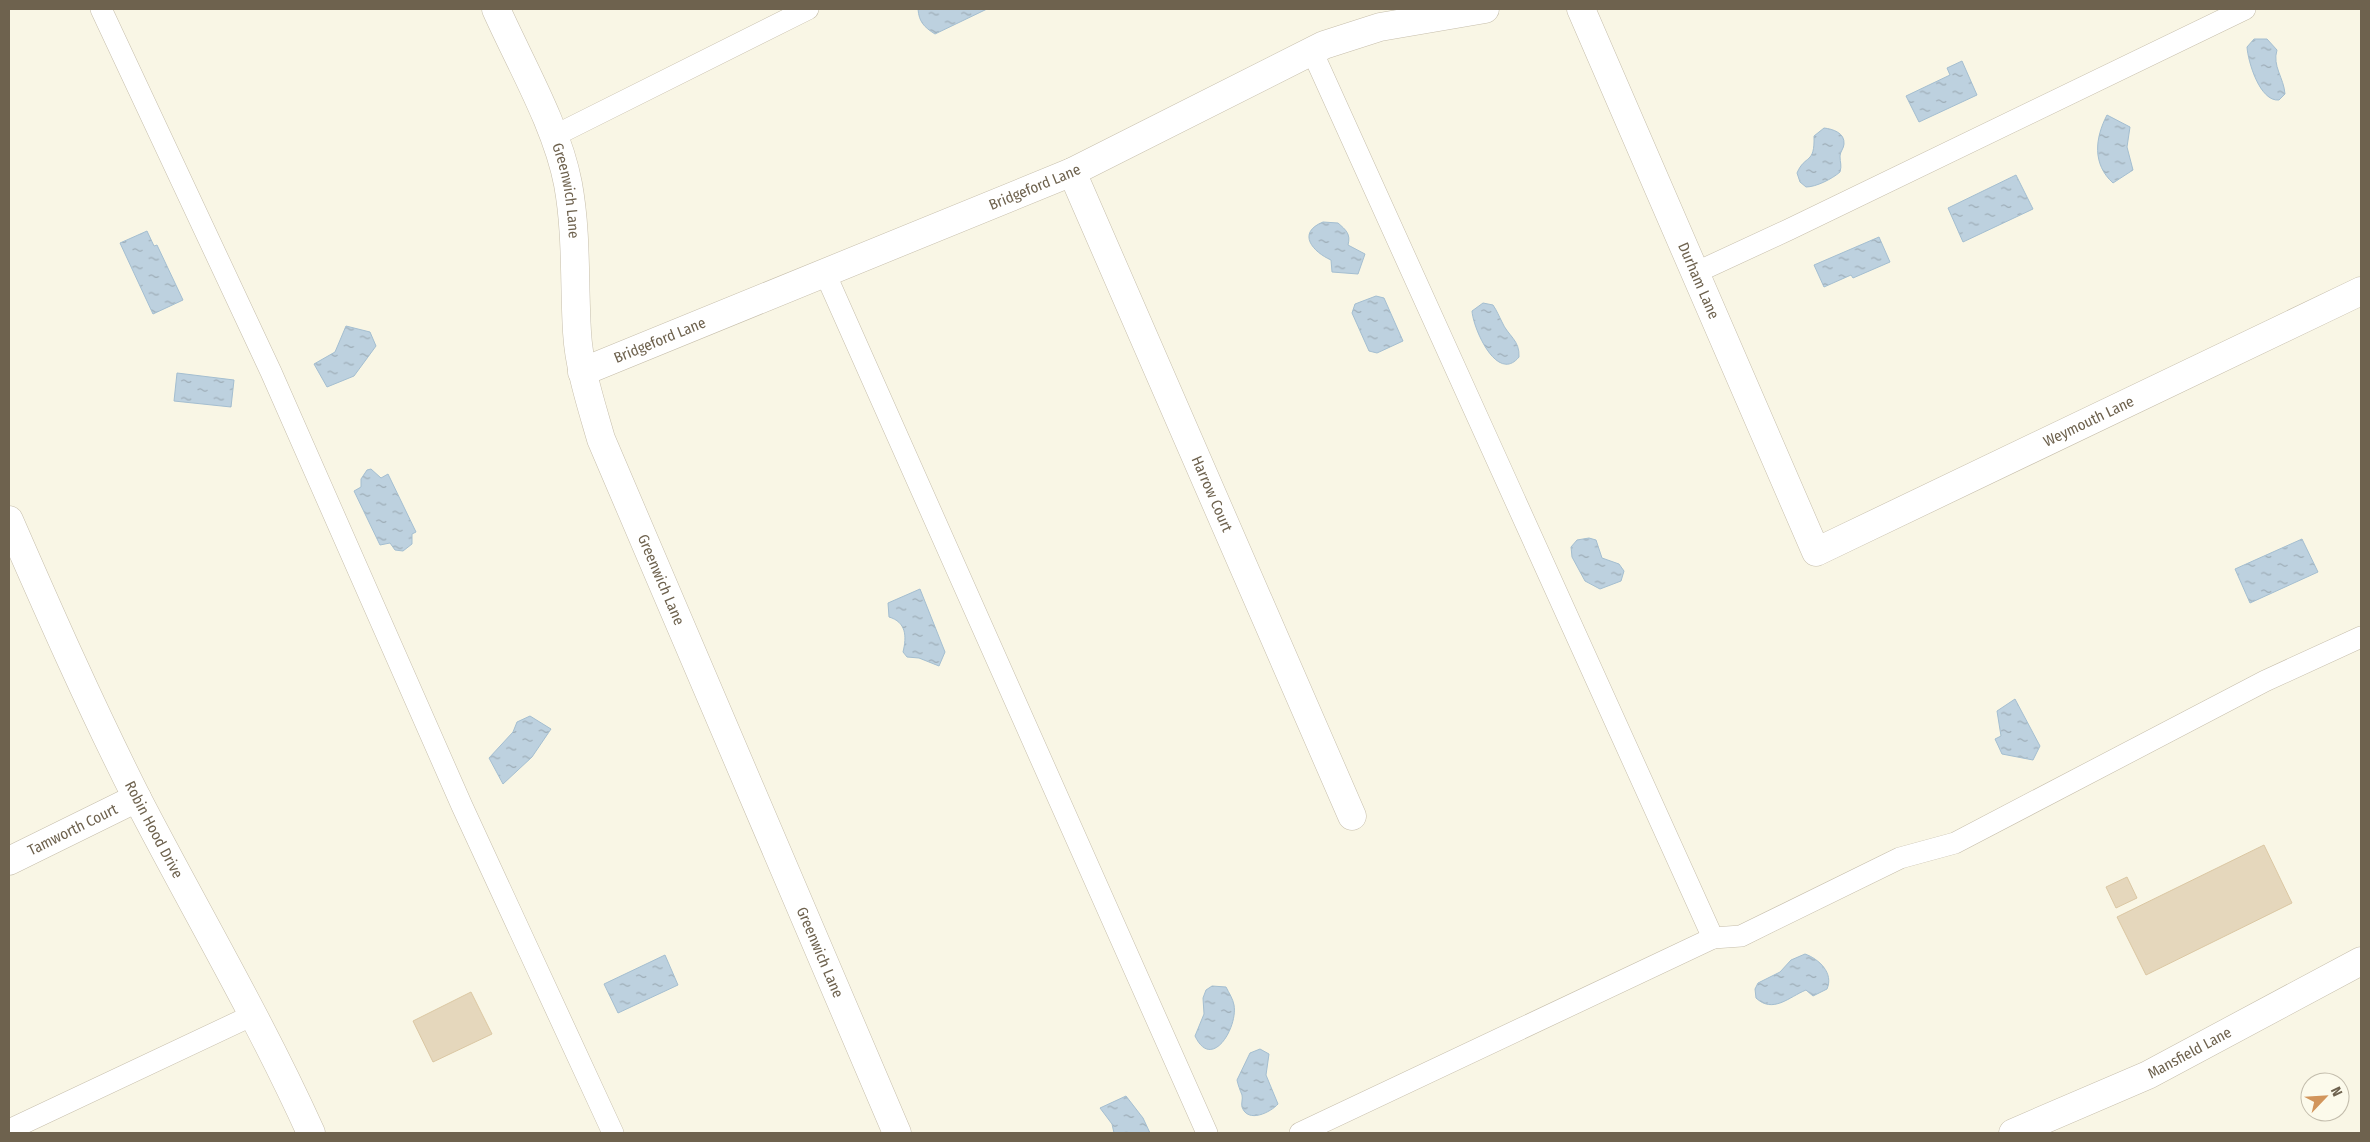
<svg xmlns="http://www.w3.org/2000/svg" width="2370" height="1142" font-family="'Fira Sans Condensed',sans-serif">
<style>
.water{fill:url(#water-ripples);stroke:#a4bed0}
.building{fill:#e5d7bc;stroke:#dbc7a3}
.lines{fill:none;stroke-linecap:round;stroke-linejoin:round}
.lane-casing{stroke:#c6beab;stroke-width:22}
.street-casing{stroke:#c6beab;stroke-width:29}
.lane{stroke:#fff;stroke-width:21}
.street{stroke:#fff;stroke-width:28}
.labels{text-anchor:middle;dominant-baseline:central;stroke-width:5;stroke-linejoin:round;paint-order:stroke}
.street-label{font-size:15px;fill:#6e624e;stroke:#fcfaeb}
</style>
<defs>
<pattern id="water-ripples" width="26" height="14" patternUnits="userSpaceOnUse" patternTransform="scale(1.25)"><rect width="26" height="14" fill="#bdd1df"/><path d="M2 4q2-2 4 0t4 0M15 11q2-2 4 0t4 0" fill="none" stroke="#9eadb7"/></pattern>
</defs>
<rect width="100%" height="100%" fill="#f9f6e5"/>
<g class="water">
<path d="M918 9H987L935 34C924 27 919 22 918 9Z"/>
<path d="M2254 39H2267L2277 50C2272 66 2284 78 2285 94L2279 100C2260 102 2248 62 2247 47Z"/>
<path d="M1962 61 1977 95 1919 122 1906 96 1950 75 1947 68Z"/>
<path d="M2107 115 2130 127 2127 147 2133 170 2113 183C2092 164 2095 138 2107 115Z"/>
<path d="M1824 128C1833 129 1845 133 1844 144 1844 148 1840 152 1840 156 1840 163 1842 165 1840 172 1832 179 1816 187 1806 187L1800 182 1797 173C1805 154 1815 165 1814 136Z"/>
<path d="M2016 175 2033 209 1963 242 1948 208Z"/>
<path d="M1323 222 1338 223C1346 230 1351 234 1348 245L1365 254 1358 274 1332 272 1331 260C1313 252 1296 233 1323 222Z"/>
<path d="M147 231 154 246 157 245 183 300 153 314 120 243Z"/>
<path d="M1879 237 1890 262 1853 278 1851 275 1824 287 1814 265Z"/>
<path d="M1376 296 1384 298 1403 341 1377 353 1369 351 1352 313 1355 304Z"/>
<path d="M1483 303 1493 305C1497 311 1499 316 1502 322 1508 336 1520 340 1519 357 1497 384 1473 328 1472 311Z"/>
<path d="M346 326 370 332 376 346 354 376 327 387 314 364 335 352Z"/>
<path d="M177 373 234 380 231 407 174 401Z"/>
<path d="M371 469 381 478 388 474 416 532 412 534V544L403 551 395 550 390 543 380 545 354 491 361 487V479L367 470Z"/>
<path d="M1589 538 1596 540 1602 558 1619 564 1624 571 1621 581 1600 589 1585 581 1572 557 1571 547 1577 540Z"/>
<path d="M2302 539 2318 572 2250 603 2235 569Z"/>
<path d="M920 589 945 652 939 666 919 658 907 657 903 652C907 636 906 622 889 617L888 603Z"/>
<path d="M2015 699 2040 746 2033 760 2002 754 1995 739 2001 736 1997 711Z"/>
<path d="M530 716 551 729 532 757 503 784 489 758 513 732 517 722Z"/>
<path d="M1805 954C1819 959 1834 973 1827 989L1813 996 1806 990C1789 997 1773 1014 1756 998L1755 989 1758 983 1780 972 1791 960Z"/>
<path d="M665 955 678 985 618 1013 604 984Z"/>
<path d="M1212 986 1226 987C1229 993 1233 999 1234 1005 1238 1027 1212 1072 1195 1036L1204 1014 1203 998 1206 990Z"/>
<path d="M1260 1049 1269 1054 1266 1075 1278 1104C1271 1112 1248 1124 1242 1107 1241 1103 1243 1099 1242 1095 1240 1090 1238 1085 1237 1080L1250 1053Z"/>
<path d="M1126 1096 1143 1118 1150 1133H1114L1112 1124 1100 1108Z"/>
</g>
<g class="building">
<path d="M2264 845 2292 903 2146 975 2117 917Z"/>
<path d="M2127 877 2137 898 2116 908 2106 887Z"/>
<path d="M471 992 492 1034 433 1062 413 1021Z"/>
</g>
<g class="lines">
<defs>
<g id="lane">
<path d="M101 9 271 372 462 806 613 1133"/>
<path d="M554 136 808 9"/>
<path d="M825 273 1207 1133"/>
<path d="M1695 273 1790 229 2245 9"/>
<path d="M1713 938 1741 936 1900 858 1955 843 2265 681 2361 637"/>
<path d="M9 1130 253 1015"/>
<path d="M1300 1133 1713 938 1312 51"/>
</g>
<g id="street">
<path id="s1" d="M496 9C520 63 557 126 568 184 577 233 574 282 577 332 579 368 591 404 601 439L897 1133"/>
<path id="s2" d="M1581 9 1816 552 2361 291"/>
<path id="s3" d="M1072 172 1352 816"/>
<path id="s4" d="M582 372 1072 172 1324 45 1380 27 1485 9"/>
<path id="s5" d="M9 520C50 614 91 707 137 798 195 910 259 1018 311 1133"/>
<path id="s6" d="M9 861 137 798"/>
<path id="s7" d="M2013 1133 2148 1075 2361 961"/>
</g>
</defs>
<use href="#lane" class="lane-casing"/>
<use href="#street" class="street-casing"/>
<use href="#lane" class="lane"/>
<use href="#street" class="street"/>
</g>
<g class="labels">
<g class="street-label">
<text stroke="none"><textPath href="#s4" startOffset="489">Bridgeford Lane</textPath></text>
<text stroke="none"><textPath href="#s1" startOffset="196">Greenwich Lane</textPath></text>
<text stroke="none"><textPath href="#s2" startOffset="296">Durham Lane</textPath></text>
<text stroke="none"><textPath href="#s4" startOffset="84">Bridgeford Lane</textPath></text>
<text stroke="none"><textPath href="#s2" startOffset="894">Weymouth Lane</textPath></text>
<text stroke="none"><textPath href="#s3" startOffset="351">Harrow Court</textPath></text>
<text stroke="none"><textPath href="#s1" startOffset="601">Greenwich Lane</textPath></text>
<text stroke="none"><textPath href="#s6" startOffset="71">Tamworth Court</textPath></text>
<text stroke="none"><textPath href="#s5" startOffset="342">Robin Hood Drive</textPath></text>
<text stroke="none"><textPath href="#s1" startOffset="1006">Greenwich Lane</textPath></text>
<text stroke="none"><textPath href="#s7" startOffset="194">Mansfield Lane</textPath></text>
</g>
</g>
<rect width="2370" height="1142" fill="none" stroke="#6e624e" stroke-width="20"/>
<g transform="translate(2325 1097) rotate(65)"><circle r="24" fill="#fcfaeb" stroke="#c3bdac"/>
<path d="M0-4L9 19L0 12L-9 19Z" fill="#d2955b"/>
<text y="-8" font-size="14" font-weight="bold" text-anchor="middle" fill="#6e624e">N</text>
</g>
</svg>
